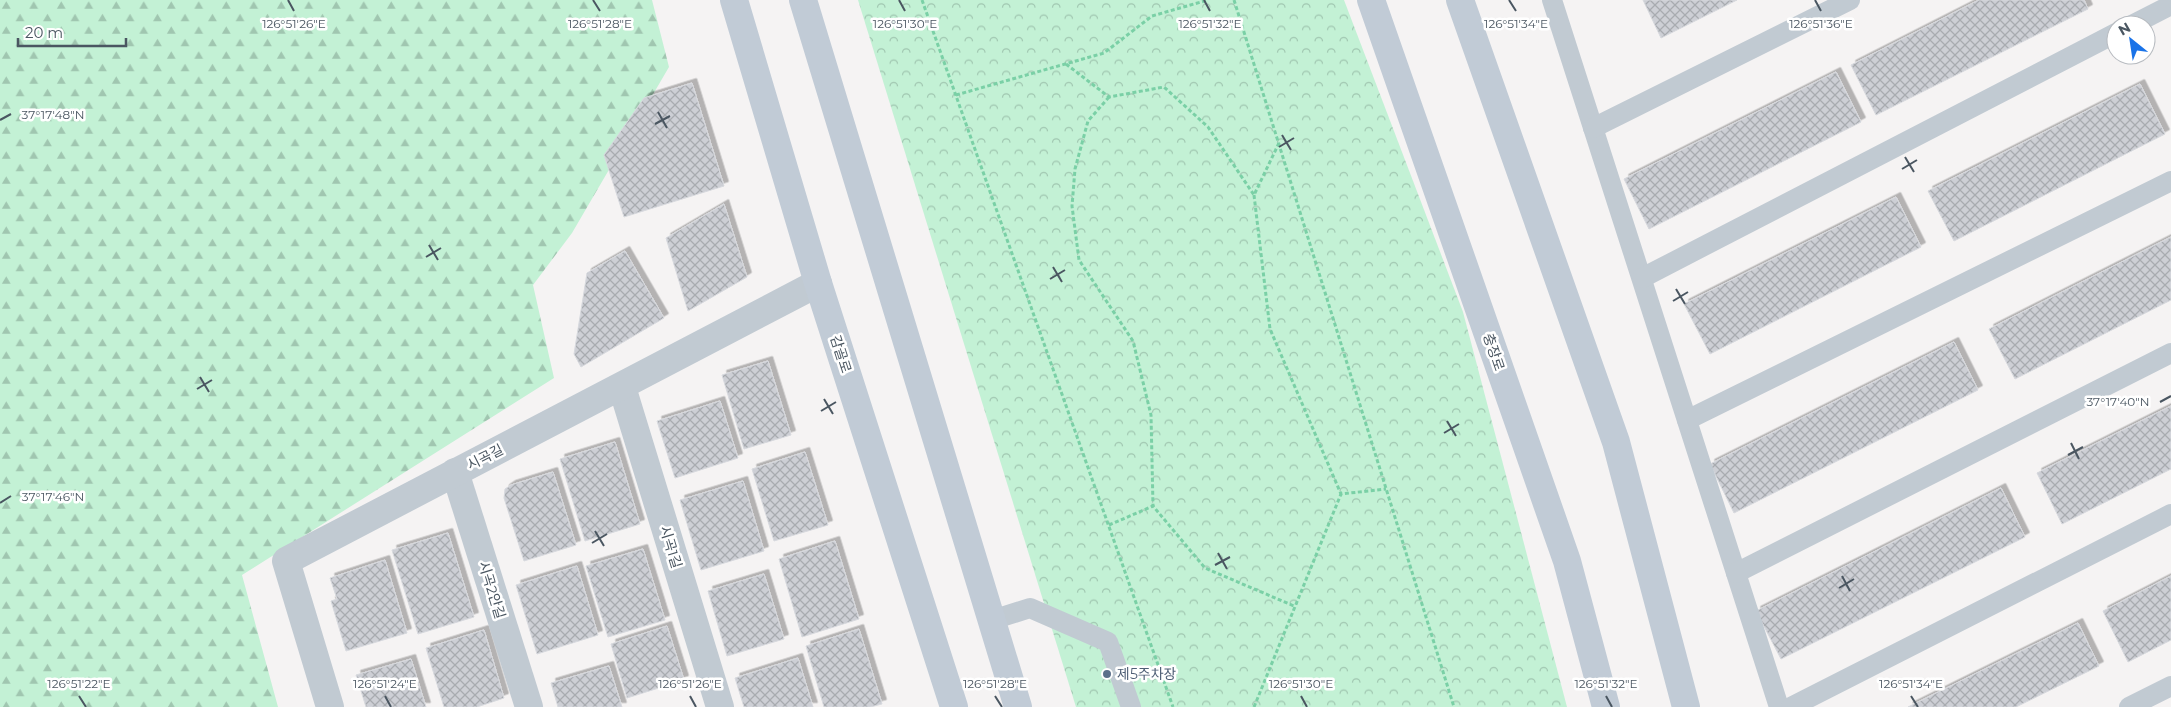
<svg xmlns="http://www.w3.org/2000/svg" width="2171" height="707" font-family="Montserrat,'Noto Sans KR',sans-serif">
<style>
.forest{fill:url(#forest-firs)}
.park{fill:url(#park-crowns)}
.building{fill:url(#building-cross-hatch);stroke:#d7d9de;filter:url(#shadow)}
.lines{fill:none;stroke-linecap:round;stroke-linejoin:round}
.path{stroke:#7ad0a6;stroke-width:3;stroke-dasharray:4 2.5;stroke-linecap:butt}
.lane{stroke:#c1cad2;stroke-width:20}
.street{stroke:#c1cad2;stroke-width:28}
.secondary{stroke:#c1cbd6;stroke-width:28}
.ticks{fill:none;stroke:#4a5661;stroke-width:2}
.service-dot{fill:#5c6f8a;stroke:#fff;stroke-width:2}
.labels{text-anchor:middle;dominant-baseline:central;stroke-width:5;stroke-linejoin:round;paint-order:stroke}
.street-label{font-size:14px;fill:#4a5661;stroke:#fff}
.service-label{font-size:14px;fill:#4e5e75;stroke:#fff;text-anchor:start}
.ticks-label{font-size:12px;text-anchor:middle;fill:#4a5661;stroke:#fff;stroke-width:5;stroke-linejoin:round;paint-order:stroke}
</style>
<defs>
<pattern id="forest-firs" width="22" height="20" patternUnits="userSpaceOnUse" patternTransform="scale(1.25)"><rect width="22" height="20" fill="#c3f1d5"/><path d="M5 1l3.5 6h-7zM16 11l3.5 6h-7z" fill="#a0c6b0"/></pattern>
<pattern id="park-crowns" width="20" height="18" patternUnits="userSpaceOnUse" patternTransform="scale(1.25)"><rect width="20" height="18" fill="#c3f1d5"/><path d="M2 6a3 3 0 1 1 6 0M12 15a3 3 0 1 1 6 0" fill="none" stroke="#a0c6b0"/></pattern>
<pattern id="building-cross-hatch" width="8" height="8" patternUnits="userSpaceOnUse" patternTransform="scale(1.25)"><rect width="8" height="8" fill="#cdcfd5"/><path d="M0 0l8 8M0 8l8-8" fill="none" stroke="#a8abb0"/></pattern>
<filter id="shadow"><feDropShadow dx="4.5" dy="-4.5" stdDeviation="0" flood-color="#0004"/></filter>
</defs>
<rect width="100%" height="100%" fill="#f5f3f3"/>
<path class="forest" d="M0 0H652L669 67 572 233 533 285 554 378 242 575 278 707H0Z"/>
<path class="park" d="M858 0H1344L1463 312 1567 707H1076Z"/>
<g class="building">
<path d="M1643 0H1737L1661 38Z"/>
<path d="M1979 0H2084L2088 9 1876 115 1851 65Z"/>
<path d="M1836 72 1861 122 1649 229 1624 179Z"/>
<path d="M692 83 724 186 624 217 604 155 644 98Z"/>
<path d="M2140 84 2165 134 1954 241 1928 191Z"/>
<path d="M1896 197 1921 247 1710 354 1684 304Z"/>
<path d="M724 204 747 277 688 311 666 238Z"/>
<path d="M2171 237V300L2015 379 1989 329Z"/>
<path d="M625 251 664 318 581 367 574 354 587 273Z"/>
<path d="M1954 342 1978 390 1734 513 1710 464Z"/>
<path d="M768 361 791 435 744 449 722 375Z"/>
<path d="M720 401 738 458 675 478 657 421Z"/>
<path d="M2171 406V469L2062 524 2037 473Z"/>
<path d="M615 442 640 524 585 541 560 459Z"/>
<path d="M805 452 828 525 774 541 752 469Z"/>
<path d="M553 472 576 545 524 561 504 498 505 489 511 485Z"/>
<path d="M743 481 764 551 701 570 680 500Z"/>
<path d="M2001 488 2025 537 1781 659 1756 611Z"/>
<path d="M448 533 474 617 418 634 392 550Z"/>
<path d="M835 541 859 619 802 637 779 559Z"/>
<path d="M643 549 665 620 608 637 586 566Z"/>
<path d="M385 560 407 633 346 651 331 601 337 599 330 578Z"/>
<path d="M577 566 598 635 537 654 516 585Z"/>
<path d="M764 574 784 639 727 656 708 591Z"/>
<path d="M2171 576V640L2128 662 2103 611Z"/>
<path d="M2078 623 2099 666 2016 707H1908Z"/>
<path d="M667 626 684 680 627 698 611 644Z"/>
<path d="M859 629 882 704 870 707H824L806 646Z"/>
<path d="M484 630 504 698 477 707H444L426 648Z"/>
<path d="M798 658 813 707H744L735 678Z"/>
<path d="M411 659 426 707H366L356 675Z"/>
<path d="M609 666 622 707H558L551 683Z"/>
</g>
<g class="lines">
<g class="path">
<path d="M922 0 1173 707"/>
<path d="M1234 0 1454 707"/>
<path d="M1066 64 1109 97 1164 87 1208 127 1254 195 1279 143"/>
<path d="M956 95 1104 53 1152 16 1208 0"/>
<path d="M1109 97 1088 121 1075 169 1072 206 1079 260 1133 341 1151 415 1153 506"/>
<path d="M1254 195 1270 329 1341 494 1386 489"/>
<path d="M1109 525 1153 506 1205 568 1294 606"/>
<path d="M1254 707 1341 494"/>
</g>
<g class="lane">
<path d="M1552 0 1779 707"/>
<path d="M2132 25 2171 5"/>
<path d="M1593 128 1850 0"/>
<path d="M1642 278 2116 33"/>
<path d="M1687 420 2171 181"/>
<path d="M1736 573 2171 353"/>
<path d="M992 620 1030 608 1108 642 1131 707"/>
<path d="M1791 707 2171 514"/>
<path d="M2129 707 2171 686"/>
</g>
<g class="street">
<path d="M622 387 720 707"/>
<path d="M455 472 529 707"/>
<path d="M330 707 286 561 818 283"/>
</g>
<g class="secondary">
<path d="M734 0 818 283 954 707"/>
<path d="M803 0 1018 707"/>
<path d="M1371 0 1567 561 1606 707"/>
<path d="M1460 0 1616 442 1686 707"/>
</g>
</g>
<path class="ticks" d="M288 0 294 11M593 0 600 11M899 0 905 11M1204 0 1210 11M1509 0 1516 11M1815 0 1821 11M658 112 667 128M0 120 11 114M655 124 670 116M1282 135 1291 150M1279 147 1294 138M1905 157 1914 172M1902 169 1917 160M429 245 438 260M426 257 441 248M1053 267 1062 282M1050 279 1065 270M1676 289 1685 304M1673 301 1688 292M200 377 209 392M197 389 212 380M824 399 833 414M2160 402 2171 396M821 411 836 402M1447 421 1456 436M1444 433 1459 424M2071 443 2079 459M2068 455 2083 447M0 503 11 496M595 531 604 546M592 543 607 534M1218 553 1227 569M1215 565 1230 557M1842 576 1850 591M1839 588 1854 579M79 696 86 707M385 696 391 707M690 696 696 707M995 696 1002 707M1301 696 1307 707M1606 696 1612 707M1911 696 1918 707"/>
<circle class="service-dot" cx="1107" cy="674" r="5"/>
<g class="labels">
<g class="street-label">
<text transform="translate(1494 352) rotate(71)">충장로</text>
<text transform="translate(841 354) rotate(72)">감골로</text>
<text transform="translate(485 457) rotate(-27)">시곡길</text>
<text transform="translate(671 547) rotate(73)">시곡1길</text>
<text transform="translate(492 590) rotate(73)">시곡2안길</text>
</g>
<g class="service-label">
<text x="1117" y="674">제5주차장</text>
</g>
</g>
<g class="ticks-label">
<text x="294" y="28">126°51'26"E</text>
<text x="600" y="28">126°51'28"E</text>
<text x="905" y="28">126°51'30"E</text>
<text x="1210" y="28">126°51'32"E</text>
<text x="1516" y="28">126°51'34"E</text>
<text x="1821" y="28">126°51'36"E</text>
<text x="53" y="119">37°17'48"N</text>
<text x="2118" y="406">37°17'40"N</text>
<text x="53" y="501">37°17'46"N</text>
<text x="79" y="688">126°51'22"E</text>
<text x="385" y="688">126°51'24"E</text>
<text x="690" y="688">126°51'26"E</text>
<text x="995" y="688">126°51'28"E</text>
<text x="1301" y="688">126°51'30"E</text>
<text x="1606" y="688">126°51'32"E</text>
<text x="1911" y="688">126°51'34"E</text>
</g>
<g transform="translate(2131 40) rotate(330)"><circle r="24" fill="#ffffff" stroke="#b7bbc0"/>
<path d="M0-4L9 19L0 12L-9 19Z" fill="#1a73e8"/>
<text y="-8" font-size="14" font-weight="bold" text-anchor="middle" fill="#4a5661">N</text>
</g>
<path d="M18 38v8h108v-8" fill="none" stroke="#4a5661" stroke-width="2.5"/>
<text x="25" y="38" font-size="15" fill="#4a5661" stroke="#ffffff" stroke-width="4" paint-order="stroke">20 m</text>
</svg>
